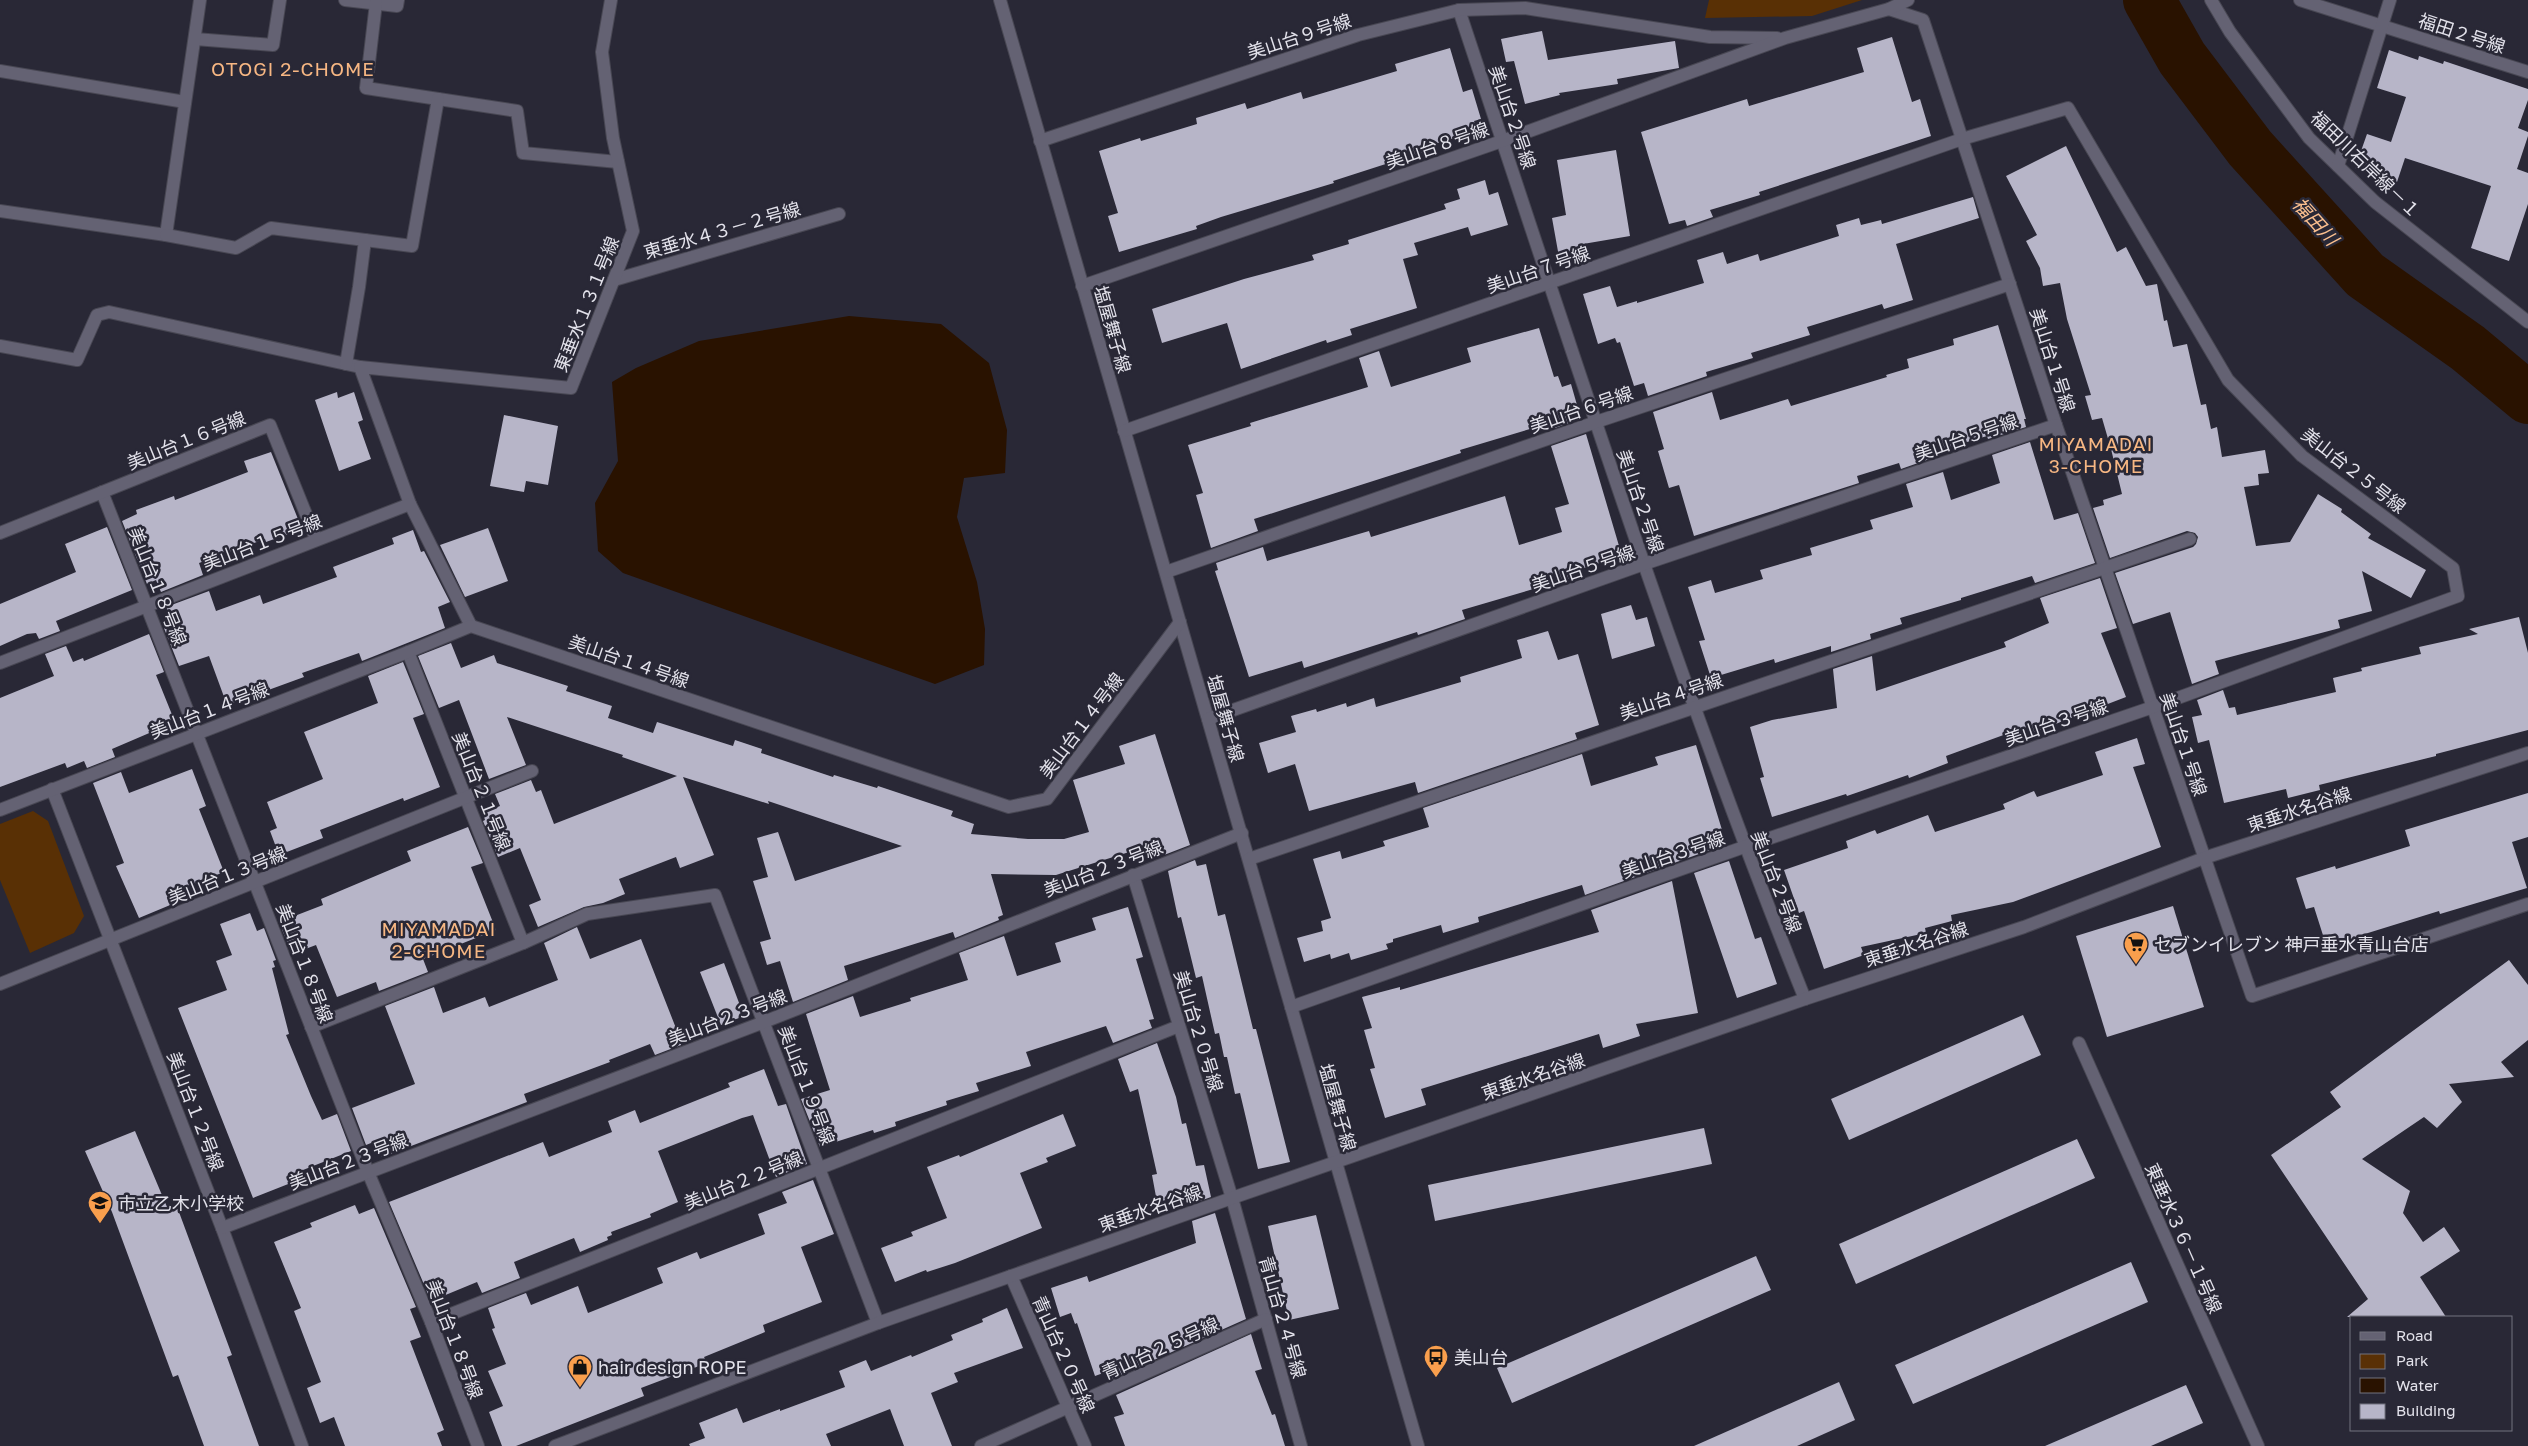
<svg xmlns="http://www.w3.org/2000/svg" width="2528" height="1446" font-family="'Golos Text','Noto Sans JP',sans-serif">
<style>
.green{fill:#593005}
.water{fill:#291200}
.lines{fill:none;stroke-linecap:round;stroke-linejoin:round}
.river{stroke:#291200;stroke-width:52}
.building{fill:#b7b5c8}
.minor-casing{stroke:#484753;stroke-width:14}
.minor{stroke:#646273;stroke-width:12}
.labels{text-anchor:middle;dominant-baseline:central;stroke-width:5;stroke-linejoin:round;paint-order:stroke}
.street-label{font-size:18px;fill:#e3e2eb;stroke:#292836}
.poi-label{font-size:18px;fill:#e3e2eb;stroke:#292836;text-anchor:start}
.neighbourhood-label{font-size:19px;letter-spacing:1px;fill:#f7b783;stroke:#292836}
.water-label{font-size:19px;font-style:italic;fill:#fcc08f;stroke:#292836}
</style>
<rect width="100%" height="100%" fill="#292836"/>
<g class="green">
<path d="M1709 0H1862L1812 16 1705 18Z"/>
<path d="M33 811 48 821 84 916 74 933 30 953 0 880V824Z"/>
</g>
<path class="water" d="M849 316 941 324 989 363 1007 430 1005 473 964 478 957 517 977 582 985 629 984 665 935 684 623 573 598 551 595 503 618 461 612 382 636 368 699 341Z"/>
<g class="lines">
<path class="river" d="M2149 0 2182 58 2250 148 2365 275 2468 348 2528 398"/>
</g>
<g class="building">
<path d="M1542 31 1548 60 1675 41 1679 68 1617 79 1618 84 1559 93 1560 95 1525 104 1514 61 1506 62 1501 39Z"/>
<path d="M1892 37 1912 102 1920 99 1931 136 1759 192 1760 195 1710 210 1713 217 1687 226 1685 220 1669 224 1641 132 1747 99 1749 106 1864 72 1857 48Z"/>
<path d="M1450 48 1463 92 1472 89 1481 119 1474 121 1477 131 1425 147 1426 151 1333 181 1334 183 1221 217 1196 226 1197 229 1119 252 1108 216 1118 213 1099 151 1140 138 1141 141 1197 124 1196 118 1245 103 1247 109 1301 92 1303 99 1397 71 1395 64Z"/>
<path d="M2389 50 2418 60 2419 56 2443 64 2444 61 2528 89V100L2518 128 2528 132V136L2517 169 2528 173V204L2509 261 2471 248 2491 186 2405 158 2397 182 2355 168 2367 134 2391 142 2406 97 2377 88Z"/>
<path d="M2066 146 2117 252 2126 247 2146 286 2157 284 2164 321 2167 320 2173 347 2187 344 2201 405 2206 404 2211 429 2217 427 2222 457 2265 450 2269 473 2258 474 2259 485 2244 487 2256 546 2290 542 2318 494 2342 509 2341 512 2371 534 2368 538 2426 570 2411 598 2362 571 2372 611 2338 620 2340 628 2215 661 2219 674 2192 684 2170 612 2133 624 2115 573 2193 547 2196 544 2198 537 2195 533 2187 531 2110 558 2093 508 2104 505 2103 500 2122 494 2111 449 2102 418 2092 420 2085 396 2091 395 2067 319 2060 283 2043 286 2040 268 2026 241 2037 235 2006 176Z"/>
<path d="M1616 150 1630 236 1583 244 1584 253 1559 257 1552 218 1566 215 1557 160Z"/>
<path d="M1485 180 1489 195 1498 192 1508 225 1471 236 1468 227 1414 243 1418 255 1403 259 1417 308 1350 329 1352 335 1327 343 1326 340 1241 369 1227 323 1162 343 1152 309 1244 279 1314 260 1312 255 1349 244 1348 240 1446 209 1444 204 1460 199 1457 189Z"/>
<path d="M1973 197 1979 218 1896 244 1913 300 1884 309 1882 304 1807 327 1810 335 1751 353 1753 358 1706 372 1707 376 1648 396 1644 383 1634 386 1620 342 1617 343 1615 338 1598 344 1583 294 1610 286 1617 307 1637 301V303L1704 283 1697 260 1723 252 1727 264 1758 254 1760 261 1839 236 1836 225 1859 218 1861 225 1881 220 1882 224Z"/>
<path d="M1998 325 2026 419H2024L2026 427 1988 439 1987 436 1937 451 1938 456 1901 469 1899 463 1857 476 1859 483 1694 536 1679 485 1669 488 1658 451 1664 449 1653 412 1712 392 1720 420 1788 399 1791 406 1887 377 1886 375 1909 368 1907 359 1954 345 1953 339Z"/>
<path d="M1539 328 1554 377 1558 376 1562 387 1571 384 1581 419 1546 431 1544 426 1540 428V426L1460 450 1461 453 1254 519 1258 531 1211 548 1196 495 1203 493 1188 445 1251 426 1250 423 1368 387 1359 358 1379 351 1391 387 1471 362 1467 348Z"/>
<path d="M337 392 338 398 354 392 363 420 358 422 371 459 339 471 315 400Z"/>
<path d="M504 415 558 426 548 485 526 481 524 492 490 486Z"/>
<path d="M1586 434 1622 556 1571 572V578L1462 610 1465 619 1433 630 1418 635 1417 632 1304 668 1302 661 1249 677 1215 571 1218 570 1216 563 1263 547 1267 561 1369 531 1371 537 1505 496 1519 545 1562 532 1555 508 1569 504 1551 446Z"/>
<path d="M2030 442 2054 520 2078 513 2095 563 2035 583 2032 576 1961 598V600L1900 618 1902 624 1870 634 1871 639 1831 652V646L1775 663 1774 659 1711 678 1699 641 1705 640 1688 587 1711 580 1715 593 1763 579 1760 570 1812 555 1810 548 1873 529 1870 520 1913 507 1906 484 1943 472 1951 500 2000 483 1992 455Z"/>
<path d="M271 452 302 529 266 542 265 539 199 563 203 575 161 592 156 580 147 584 122 521 137 514 136 510 174 496 175 500 248 472 244 461Z"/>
<path d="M107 527 132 590 56 621 60 631 39 639 36 633 27 634 0 646V604L76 572 65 544Z"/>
<path d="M488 528 508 581 465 597 440 545Z"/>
<path d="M413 530 421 552 424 551 450 602 438 607 445 628 362 661 359 653 302 673 304 677 227 705 209 656 179 666 164 628 173 624 166 607 209 591 216 611 260 595 263 604 337 577 333 567 394 544 392 538Z"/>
<path d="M2100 578 2117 628 2101 633 2126 697 2011 741 2009 733 1946 756 1948 763 1909 778 1908 775 1847 796 1846 794 1772 817 1760 778 1764 777 1750 727 1772 720 1837 708 1833 669 1872 656 1876 691 2006 647 2004 642 2049 623 2040 598Z"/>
<path d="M1631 605 1636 620 1647 617 1655 646 1612 659 1601 614Z"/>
<path d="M2519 617 2528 653V730L2436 754V756L2319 785 2320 790 2288 798 2286 789 2224 803 2209 740 2198 743 2192 717 2202 715 2197 700 2223 690 2229 708 2235 707 2237 715 2336 692 2333 678 2362 671 2361 668 2421 654 2419 647 2478 634 2469 629Z"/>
<path d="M1548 631 1558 660 1578 654 1599 725 1575 733 1577 739 1418 793 1415 782 1309 811 1295 764 1268 773 1259 743 1296 732 1291 716 1316 709 1317 712 1346 703 1347 707 1374 698 1376 707 1461 682 1460 677 1522 658 1517 640Z"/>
<path d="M149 634 164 672 156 675 175 722 112 749 115 757 87 768 84 761 67 768 65 763 0 787V698L54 676 45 654 66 646 73 662 83 658 84 661Z"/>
<path d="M451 643 461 668 494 655 497 663 568 686 566 691 612 706 608 718 653 733 657 722 733 746 735 740 762 749 761 753 833 777 834 775 877 788 878 786 953 811 951 816 974 824 971 834 1028 839H1064L1089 832 1073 780 1125 764 1119 746 1155 734 1190 845 1164 855 1161 842 1056 875 991 874 1003 915 998 917 999 920 955 938 953 932 844 966 848 980 793 1002 780 961 767 965 760 942 771 939 753 881 768 877 757 838 778 832 795 881 902 846 768 801 769 804 683 777 714 855 680 868 676 857 619 879 625 894 603 903 584 907 538 927 529 905 541 900 520 848 498 857 483 821 485 820 483 813 500 806 495 794 531 780 536 792 541 790 554 824 677 776 622 757 623 755 507 717 526 765 489 779 459 700 439 708 418 656Z"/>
<path d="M403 662 424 714 413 718 440 787 404 801 403 798 320 830 323 838 279 855 270 831 277 828 267 802 323 779 304 732 378 703 368 676Z"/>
<path d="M2137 738 2145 764 2133 767 2161 847 2013 902 1951 915 1952 921 1925 928 1926 933 1861 947 1864 955 1824 969 1804 911 1799 913 1784 870 1848 848 1846 841 1875 830 1877 834 1928 815 1935 832 2005 809 2003 804 2034 791 2037 797 2103 775 2095 752Z"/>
<path d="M1696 745 1726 843 1724 845 1585 895 1582 885 1478 917 1479 922 1443 933 1441 925 1393 939V942L1386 944 1388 949 1351 960 1349 953 1331 959 1330 954 1304 962 1297 938 1323 931 1321 921 1331 918 1313 859 1340 851 1342 859 1385 846 1383 841 1429 827 1423 808 1582 754 1591 786 1658 765 1655 757Z"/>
<path d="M192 769 206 806 199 809 224 872 171 893 175 903 139 918 116 866 124 863 93 783 121 772 129 793Z"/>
<path d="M2528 793V837L2512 842 2527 888 2440 914 2439 911 2355 937 2356 941 2328 951 2314 907 2306 909 2296 878 2335 866 2336 869 2410 846 2405 830Z"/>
<path d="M468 827 483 863 471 867 496 930 423 959 428 972 379 991 376 982 337 997 316 945 292 954 279 922 323 905 321 899 411 861 407 851Z"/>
<path d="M1195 860 1197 866 1206 864 1218 916 1225 914 1253 1029H1256L1290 1162 1258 1169 1240 1093 1235 1094 1227 1057H1224L1219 1033 1215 1034 1202 976 1196 978 1181 917 1178 918 1168 871Z"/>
<path d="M1729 861 1755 939 1761 937 1777 984 1737 998 1694 873Z"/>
<path d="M1672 881 1698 1013 1636 1024 1640 1036 1603 1048 1599 1034 1421 1089 1426 1105 1385 1118 1370 1069 1375 1068 1364 1030 1372 1028 1362 997 1400 987V990L1599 932 1591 910Z"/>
<path d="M2173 906 2204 1007 2107 1037 2076 936Z"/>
<path d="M1128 907 1143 957 1136 959 1154 1019 1149 1020 1152 1028 1113 1043 1106 1026 1026 1052 1031 1066 976 1083 979 1091 946 1101 947 1105 895 1122 896 1126 874 1133 873 1130 820 1147 801 1099 830 1090 806 1014 853 996 860 1017 911 1001 910 998 968 980 959 953 1004 936 1017 976 1061 962 1055 943 1096 930 1092 918Z"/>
<path d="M250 913 257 931 264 928 276 960 273 961 275 967 272 968 289 1034 286 1035 311 1096 322 1120 337 1114 351 1151 303 1170 306 1177 253 1198 178 1008 227 990 216 961 232 955 220 924Z"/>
<path d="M577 927 590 959 641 939 681 1041V1045L655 1055 650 1044 609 1060 610 1062 524 1094 527 1102 382 1157 376 1141 366 1145 352 1108 415 1084 385 1006 434 987 443 1013 485 997 489 1007 558 980 544 943Z"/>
<path d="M2509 960 2528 985V1040L2501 1062 2514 1077 2449 1084 2462 1102 2437 1128 2424 1117 2362 1159 2410 1191 2403 1213 2423 1242 2444 1227 2460 1251 2420 1277 2446 1317H2347L2368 1299 2271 1155 2341 1107 2330 1092Z"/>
<path d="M724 963 744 1016 721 1025 700 972Z"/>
<path d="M2023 1015 2041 1055 1849 1140 1831 1099Z"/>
<path d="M1157 1043 1176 1097 1182 1124 1186 1123 1196 1166 1204 1165 1211 1197 1189 1205 1187 1195 1157 1202 1152 1175 1157 1174 1138 1089 1130 1092 1118 1059Z"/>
<path d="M764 1069 778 1106 786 1104 807 1164 776 1177 753 1115 742 1118 658 1151 678 1202 650 1214 651 1217 611 1232 612 1235 607 1237 608 1240 580 1252 574 1238 514 1262 520 1278 482 1293 477 1282 431 1301 389 1202 543 1142 549 1157 612 1132 608 1121 635 1110 640 1123 730 1087 728 1083Z"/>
<path d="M1063 1114 1076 1146 1046 1158 1048 1162 1020 1173 1042 1228 955 1263 927 1272 926 1270 895 1282 881 1248 913 1236 911 1232 947 1218 927 1167 959 1155 960 1157Z"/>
<path d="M1704 1128 1712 1164 1435 1221 1428 1185Z"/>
<path d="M135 1131 167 1207 176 1204 232 1355 227 1357 259 1446H204L178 1375 173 1377 112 1212 85 1151Z"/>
<path d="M2077 1139 2095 1178 1856 1284 1839 1244Z"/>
<path d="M813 1180 834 1234 801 1247 822 1302 763 1325 765 1332 704 1357 707 1363 641 1388 644 1396 516 1446H502L489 1412 503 1406 488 1371 506 1364 492 1329 495 1328 488 1308 526 1293 531 1305 578 1286 588 1313 663 1283 657 1268 697 1252 700 1259 765 1234 758 1214 787 1203 782 1192Z"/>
<path d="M355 1205 359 1214 374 1208 416 1307 410 1309 421 1337 410 1341 444 1430 437 1433 442 1446H345L334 1417 320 1423 307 1388 321 1382 294 1311 301 1308 274 1242 312 1227 310 1223Z"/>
<path d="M1215 1213 1246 1319 1109 1380 1106 1372 1095 1376 1077 1323 1075 1324 1071 1313 1060 1317 1051 1288 1087 1276 1089 1282 1196 1243 1192 1221Z"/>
<path d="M1316 1215 1339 1309 1289 1320 1268 1226Z"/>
<path d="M1756 1256 1771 1290 1512 1403 1497 1368Z"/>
<path d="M2131 1262 2148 1302 1913 1404 1895 1365Z"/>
<path d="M1007 1308 1023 1348 954 1373 958 1382 931 1393 952 1446H904L890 1409 826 1434 831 1446H690L689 1444 705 1438 699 1423 737 1408 743 1423 780 1409V1411L845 1387 839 1371 866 1360 871 1371 911 1355 912 1357 953 1340 951 1335 983 1322 982 1319Z"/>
<path d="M1251 1334 1262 1369 1255 1371 1272 1415 1275 1414 1285 1446H1125L1114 1417 1124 1414 1116 1395Z"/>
<path d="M1839 1382 1855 1420 1797 1446H1694Z"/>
<path d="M2186 1385 2203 1423 2151 1446H2045Z"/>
</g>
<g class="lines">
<defs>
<g id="minor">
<path d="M345 0 397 6 398 0"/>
<path d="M1000 0 1418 1446"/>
<path d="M2211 0 2230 32 2309 138 2375 202 2528 322"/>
<path d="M2300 0 2528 72"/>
<path d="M376 3 366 88 517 111 523 153 618 162"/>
<path d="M1889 9 1923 20 2056 425 2252 996 2528 904"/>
<path d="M1459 10C1569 341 1675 675 1805 999"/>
<path d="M195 39 273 45 280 0"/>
<path d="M0 71 185 102"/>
<path d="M1040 141 1358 35 1459 10 1525 8 1710 37 1777 38"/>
<path d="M2338 166 2390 0"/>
<path d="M0 211 166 235 200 0"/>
<path d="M166 235 236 248 271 228 412 246 438 99"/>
<path d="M614 280 839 214"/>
<path d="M1082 286 1502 141 1785 38 1889 9 1908 0"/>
<path d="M0 346 77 360 97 315 109 312 360 367"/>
<path d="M346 364 359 287 365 240"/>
<path d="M1124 431 1962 139 2068 108 2228 380 2302 456 2453 568 2458 596 2153 707 1744 847 1291 1007"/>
<path d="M102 492 368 1172 431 1322 478 1446"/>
<path d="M410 504 360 367 571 388 633 231 613 138 602 52 611 0"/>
<path d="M0 533 270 425 316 539"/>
<path d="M1166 572 1596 422 2010 284"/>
<path d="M408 652 523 943"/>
<path d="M0 663 410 504 471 626"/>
<path d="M1208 719 1644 564 2056 425"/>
<path d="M52 789 222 1228 302 1446"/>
<path d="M0 810 408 652 471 626 1009 807 1047 799 1180 622"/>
<path d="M1249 859 2190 539"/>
<path d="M1133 875 1232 1198 1301 1446"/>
<path d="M0 984 532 771"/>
<path d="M311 1027 523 943 587 914 715 895 878 1323"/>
<path d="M2079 1043 2258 1446"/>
<path d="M222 1228 764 1022 1242 833"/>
<path d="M1011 1276 1085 1446"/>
<path d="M431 1322 1179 1026"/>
<path d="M555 1446 878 1323 1232 1198 1805 999 2024 927 2204 858 2528 753"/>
<path d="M981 1446 1266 1319"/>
</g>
</defs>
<use href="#minor" class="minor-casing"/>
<use href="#minor" class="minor"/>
</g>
<defs>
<symbol id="supermarket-pin" viewBox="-11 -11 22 30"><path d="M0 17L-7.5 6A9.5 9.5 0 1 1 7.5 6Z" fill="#f99f4d" stroke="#292836"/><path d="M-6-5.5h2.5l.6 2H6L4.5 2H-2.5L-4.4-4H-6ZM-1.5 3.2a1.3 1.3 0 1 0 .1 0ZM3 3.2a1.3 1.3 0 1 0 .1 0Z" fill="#111"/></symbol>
<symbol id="school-pin" viewBox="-11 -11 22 30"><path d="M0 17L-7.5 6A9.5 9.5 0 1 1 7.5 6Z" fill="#f99f4d" stroke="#292836"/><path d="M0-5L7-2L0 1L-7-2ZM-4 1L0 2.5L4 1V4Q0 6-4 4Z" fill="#111"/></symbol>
<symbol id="bus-pin" viewBox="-11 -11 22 30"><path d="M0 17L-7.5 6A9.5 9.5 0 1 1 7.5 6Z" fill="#f99f4d" stroke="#292836"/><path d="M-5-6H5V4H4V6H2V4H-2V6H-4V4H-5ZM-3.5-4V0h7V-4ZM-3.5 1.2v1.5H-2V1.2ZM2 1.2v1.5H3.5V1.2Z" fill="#111"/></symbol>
<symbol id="shop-pin" viewBox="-11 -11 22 30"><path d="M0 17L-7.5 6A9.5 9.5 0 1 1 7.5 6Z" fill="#f99f4d" stroke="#292836"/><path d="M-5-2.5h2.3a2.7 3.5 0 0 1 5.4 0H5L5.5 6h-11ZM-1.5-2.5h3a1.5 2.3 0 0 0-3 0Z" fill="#111"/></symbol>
</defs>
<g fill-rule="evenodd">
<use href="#supermarket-pin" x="2122" y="930" width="28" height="38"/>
<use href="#school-pin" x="86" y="1189" width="28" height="38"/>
<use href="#bus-pin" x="1422" y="1343" width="28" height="38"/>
<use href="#shop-pin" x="566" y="1353" width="28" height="38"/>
</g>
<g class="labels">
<g class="street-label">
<text transform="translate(2462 33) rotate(18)">福田２号線</text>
<text transform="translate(1299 36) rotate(-18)">美山台９号線</text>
<text transform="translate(1513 117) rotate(71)">美山台２号線</text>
<text transform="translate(1437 145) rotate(-19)">美山台８号線</text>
<text transform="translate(2366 164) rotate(44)">福田川右岸線－１</text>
<text transform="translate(722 230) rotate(-16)">東垂水４３－２号線</text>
<text transform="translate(1538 269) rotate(-19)">美山台７号線</text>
<text transform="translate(586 304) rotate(-68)">東垂水１３１号線</text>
<text transform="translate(1113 329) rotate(74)">塩屋舞子線</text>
<text transform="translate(2053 360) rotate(72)">美山台１号線</text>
<text transform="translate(1581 409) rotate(-19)">美山台６号線</text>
<text transform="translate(1966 437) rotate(-19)">美山台５号線</text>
<text transform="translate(186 440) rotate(-22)">美山台１６号線</text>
<text transform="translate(2354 470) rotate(38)">美山台２５号線</text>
<text transform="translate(1641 501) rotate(71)">美山台２号線</text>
<text transform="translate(262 542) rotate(-21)">美山台１５号線</text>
<text transform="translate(1583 568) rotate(-19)">美山台５号線</text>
<text transform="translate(158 586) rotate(68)">美山台１８号線</text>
<text transform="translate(629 661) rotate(19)">美山台１４号線</text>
<text transform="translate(1671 696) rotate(-19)">美山台４号線</text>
<text transform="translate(209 710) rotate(-21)">美山台１４号線</text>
<text transform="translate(1226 718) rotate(74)">塩屋舞子線</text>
<text transform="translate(2056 722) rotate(-19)">美山台３号線</text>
<text transform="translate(1081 725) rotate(-53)">美山台１４号線</text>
<text transform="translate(2184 744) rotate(71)">美山台１号線</text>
<text transform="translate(482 791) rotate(68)">美山台２１号線</text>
<text transform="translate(2299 809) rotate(-18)">東垂水名谷線</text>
<text transform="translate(1673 854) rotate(-19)">美山台３号線</text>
<text transform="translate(1103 868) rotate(-21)">美山台２３号線</text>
<text transform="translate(227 875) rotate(-22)">美山台１３号線</text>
<text transform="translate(1777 882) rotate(69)">美山台２号線</text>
<text transform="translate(1916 944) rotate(-18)">東垂水名谷線</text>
<text transform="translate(305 963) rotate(69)">美山台１８号線</text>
<text transform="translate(727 1017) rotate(-21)">美山台２３号線</text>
<text transform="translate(1199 1031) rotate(73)">美山台２０号線</text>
<text transform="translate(1533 1076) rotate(-19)">東垂水名谷線</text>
<text transform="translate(807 1085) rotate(69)">美山台１９号線</text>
<text transform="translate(1338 1107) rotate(74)">塩屋舞子線</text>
<text transform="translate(196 1111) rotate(69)">美山台１２号線</text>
<text transform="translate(348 1161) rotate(-21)">美山台２３号線</text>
<text transform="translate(743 1180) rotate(-22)">美山台２２号線</text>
<text transform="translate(1150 1208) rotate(-19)">東垂水名谷線</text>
<text transform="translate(2184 1238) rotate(66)">東垂水３６－１号線</text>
<text transform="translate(1283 1317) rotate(74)">青山台２４号線</text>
<text transform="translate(455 1339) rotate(69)">美山台１８号線</text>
<text transform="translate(1160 1348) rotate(-24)">青山台２５号線</text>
<text transform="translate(1064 1354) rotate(66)">青山台２０号線</text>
</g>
<g class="poi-label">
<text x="2154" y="944">セブンイレブン 神戸垂水青山台店</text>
<text x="118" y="1203">市立乙木小学校</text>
<text x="1454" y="1357">美山台</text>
<text x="598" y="1367">hair design ROPE</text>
</g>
<g class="neighbourhood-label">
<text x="293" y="68">OTOGI 2-CHOME</text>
<text x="2096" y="443">MIYAMADAI<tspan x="2096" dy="22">3-CHOME</tspan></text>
<text x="439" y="928">MIYAMADAI<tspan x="439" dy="22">2-CHOME</tspan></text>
</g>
<g class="water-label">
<text transform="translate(2316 221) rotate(48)">福田川</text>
</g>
</g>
<rect x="2350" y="1316" width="162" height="115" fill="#292836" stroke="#73727e"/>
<rect x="2360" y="1332" width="25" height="8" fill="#646273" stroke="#73727e"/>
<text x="2396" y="1341" font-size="15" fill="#e3e2eb">Road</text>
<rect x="2360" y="1354" width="25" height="15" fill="#593005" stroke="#73727e"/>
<text x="2396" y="1366" font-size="15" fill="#e3e2eb">Park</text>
<rect x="2360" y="1378" width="25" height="15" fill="#291200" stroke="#73727e"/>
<text x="2396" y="1391" font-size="15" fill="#e3e2eb">Water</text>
<rect x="2360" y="1404" width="25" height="15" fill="#b7b5c8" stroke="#73727e"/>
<text x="2396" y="1416" font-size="15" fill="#e3e2eb">Building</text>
</svg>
